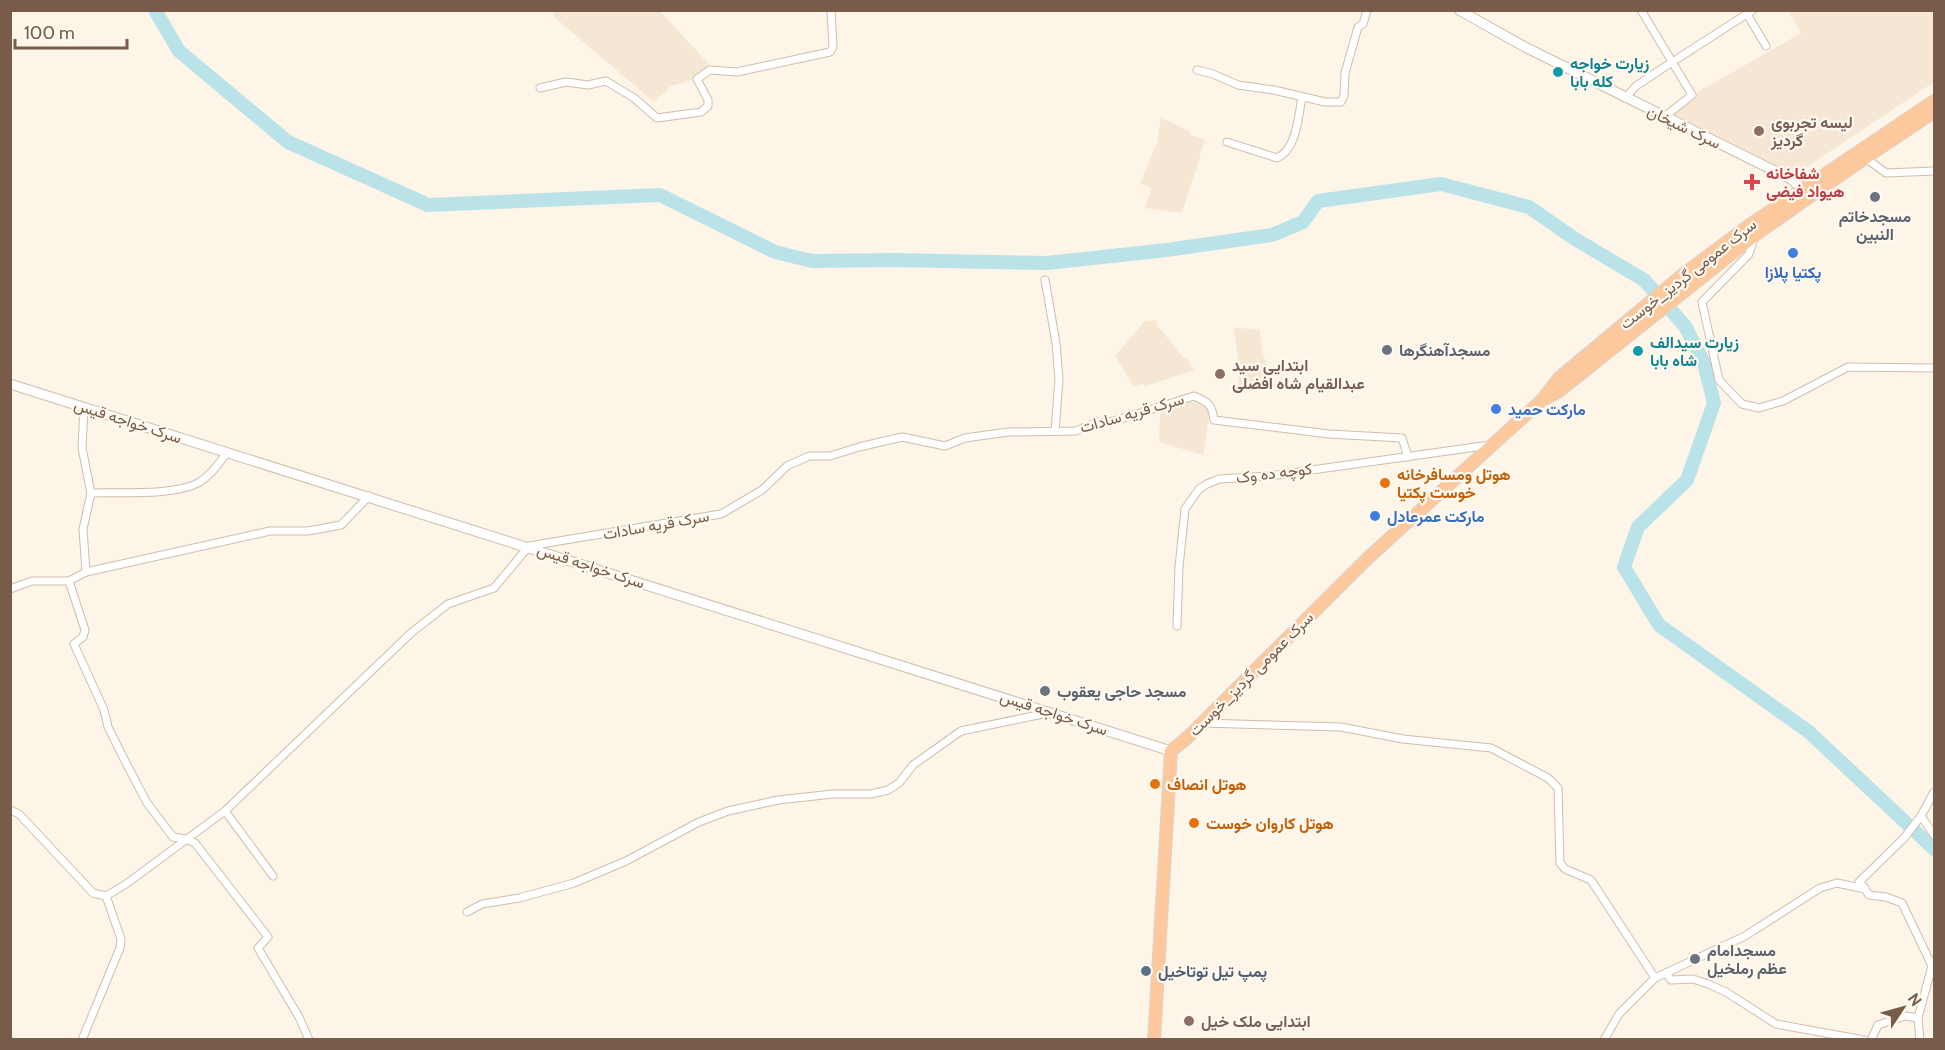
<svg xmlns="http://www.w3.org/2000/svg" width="1945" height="1050" font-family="Cabin,Vazirmatn,sans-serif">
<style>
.residential{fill:#f6e7d5}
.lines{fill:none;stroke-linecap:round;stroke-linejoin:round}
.river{stroke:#bae2e9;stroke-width:14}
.minor-casing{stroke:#d0bdac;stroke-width:9}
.tertiary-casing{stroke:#d0bdac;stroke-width:11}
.trunk-casing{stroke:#dcd4d0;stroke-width:14}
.minor{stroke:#fff;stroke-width:7}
.tertiary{stroke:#fff;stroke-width:9}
.trunk{stroke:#fcc89c;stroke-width:12}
.culture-dot{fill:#0f9aa8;stroke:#fff9ef;stroke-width:2}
.education-dot{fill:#8d6e63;stroke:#fff9ef;stroke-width:2}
.health-dot{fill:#e0444e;stroke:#fff9ef;stroke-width:2}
.worship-dot{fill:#6b7280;stroke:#fff9ef;stroke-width:2}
.shop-dot{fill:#3f7fe0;stroke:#fff9ef;stroke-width:2}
.food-dot{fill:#e8710a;stroke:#fff9ef;stroke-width:2}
.service-dot{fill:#5c6f8a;stroke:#fff9ef;stroke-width:2}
.labels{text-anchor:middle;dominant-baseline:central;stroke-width:4.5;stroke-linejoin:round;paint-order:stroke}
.culture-label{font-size:16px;font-weight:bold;fill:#0d838f;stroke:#fff9ef;text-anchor:start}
.education-label{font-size:16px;font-weight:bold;fill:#785e54;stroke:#fff9ef;text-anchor:start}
.street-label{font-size:16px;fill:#795b49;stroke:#fff9ef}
.health-label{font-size:16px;font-weight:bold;fill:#be3a42;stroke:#fff9ef;text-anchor:start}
.worship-label{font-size:16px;font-weight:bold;fill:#5b616d;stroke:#fff9ef;text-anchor:start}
.shop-label{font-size:16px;font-weight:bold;fill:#366cbe;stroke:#fff9ef;text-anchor:start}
.food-label{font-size:16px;font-weight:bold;fill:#c56008;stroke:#fff9ef;text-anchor:start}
.service-label{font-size:16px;font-weight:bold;fill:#4e5e75;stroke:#fff9ef;text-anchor:start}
</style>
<rect width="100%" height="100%" fill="#fdf5e7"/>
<g class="residential">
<path d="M555 11H660L717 73 671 86 654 102 553 16Z"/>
<path d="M1788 11H1934V82L1792 177 1671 114 1691 96 1801 33Z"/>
<path d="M1161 117 1190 132V135L1205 140 1182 213 1145 208 1152 188 1140 183 1157 143Z"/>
<path d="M1156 320 1157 323 1156 324 1184 358 1186 357 1194 370 1146 386 1142 384 1134 387 1115 356 1145 321Z"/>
<path d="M1234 328 1260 329 1262 351 1272 379 1262 386 1239 389 1238 358Z"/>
<path d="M1178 401 1199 402 1207 406 1209 418 1203 455 1159 442 1160 411Z"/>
</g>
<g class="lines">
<path class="river" d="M155 10 179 51 288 142 428 205 660 195 775 252 812 261 892 260 1047 263 1167 250 1272 235 1303 222 1318 201 1441 184 1529 207 1575 239 1644 280 1685 326 1704 363 1714 403 1687 480 1638 527 1624 567 1659 625 1809 732 1934 849"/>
<defs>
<g id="minor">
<path d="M1641 10 1692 95 1664 117"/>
<path d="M1747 14 1766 46"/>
<path d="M1677 59 1753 10"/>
<path d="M1197 70 1213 74 1238 85 1274 90 1325 102H1341L1344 96 1345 73 1358 27 1363 24 1367 10"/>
<path d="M540 88 566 82 588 85 606 81 634 98 657 118 701 112 708 106V100L697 79 710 70 737 72 830 52 833 47 831 10"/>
<path d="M1625 98 1636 86 1672 62"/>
<path d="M1227 142 1277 158C1297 149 1298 117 1302 98"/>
<path d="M1864 157 1886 173 1934 171"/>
<path d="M1754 238 1749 254 1702 302 1719 380 1742 404 1759 408 1783 401 1848 367 1934 368"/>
<path d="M1045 280 1056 343 1059 379 1055 431"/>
<path d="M84 407 82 448 91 493 83 529 86 572"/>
<path d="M91 493C120 492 173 496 198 483 210 476 219 464 227 452"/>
<path d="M69 581 85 630 83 637 74 644 104 710 108 727 126 763 147 803 173 837 185 839 195 843 268 937 258 948 299 1017 309 1040"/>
<path d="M10 589 32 581H69L86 572 270 531H308L341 525 369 496"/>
<path d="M1177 626 1179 567 1185 509 1199 489 1207 484 1219 479 1269 476 1490 445"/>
<path d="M1202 723 1341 727 1403 739 1491 748 1548 778 1558 788 1560 863 1565 869 1591 880 1655 978"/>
<path d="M10 810 19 814 93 893 106 896 126 884 225 811 411 633 448 604 494 588 529 546 721 514 762 490 787 466 809 456H830L859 447 902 437 945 446 965 438 1008 432 1076 431 1092 424 1114 421 1194 396C1208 402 1212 404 1214 420L1329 434 1402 438 1408 457"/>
<path d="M225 811 273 876"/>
<path d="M1921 816 1934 835"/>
<path d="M1865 888 1859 882 1904 838 1921 816 1934 792"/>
<path d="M467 912 482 904 519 898 574 883 626 861 699 822 728 811 778 800 833 794H871L888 790 899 783 913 765 961 731 1048 713"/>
<path d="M1666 973 1671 980 1693 979 1708 984 1726 992 1776 1024 1864 1040"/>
<path d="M82 1040 120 948 121 939 106 896"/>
<path d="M1604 1040 1619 1014 1655 978 1745 936 1820 888 1837 883 1865 889 1869 895 1886 897 1902 903 1932 966 1934 961"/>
<path d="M1871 1040 1878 1025 1905 1016 1918 1018"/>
<path d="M1920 1040 1918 1018 1932 966"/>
</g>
<g id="tertiary">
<path d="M1459 10 1525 47 1791 179 1807 193"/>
<path d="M10 384 1171 751"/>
</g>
<g id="trunk">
<path d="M1544 399 1558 392 1755 235 1865 158 1934 112"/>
<path d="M1154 1040 1171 751 1188 737 1369 557 1542 400 1559 378 1685 273 1748 226 1934 101"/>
</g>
</defs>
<use href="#minor" class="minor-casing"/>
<use href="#tertiary" class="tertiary-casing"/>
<use href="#trunk" class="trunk-casing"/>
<use href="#minor" class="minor"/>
<use href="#tertiary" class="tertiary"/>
<use href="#trunk" class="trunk"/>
</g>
<g class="culture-dot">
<circle cx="1558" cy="72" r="6"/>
<circle cx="1638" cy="351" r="6"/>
</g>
<g class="education-dot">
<circle cx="1759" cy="131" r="6"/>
<circle cx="1220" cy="374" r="6"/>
<circle cx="1189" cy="1021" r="6"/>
</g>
<path class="health-dot" d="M1749 173h6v6h6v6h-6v6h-6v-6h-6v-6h6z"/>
<g class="worship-dot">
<circle cx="1875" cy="197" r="6"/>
<circle cx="1387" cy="350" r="6"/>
<circle cx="1045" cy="691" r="6"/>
<circle cx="1695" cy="959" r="6"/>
</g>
<g class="shop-dot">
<circle cx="1793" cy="253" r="6"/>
<circle cx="1496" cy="409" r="6"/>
<circle cx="1375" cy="516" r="6"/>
</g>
<g class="food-dot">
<circle cx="1385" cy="483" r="6"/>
<circle cx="1155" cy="784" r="6"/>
<circle cx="1194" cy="823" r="6"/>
</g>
<circle class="service-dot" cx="1146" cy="971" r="6"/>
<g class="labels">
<g class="culture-label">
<text x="1570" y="63">زیارت خواجه<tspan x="1570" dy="18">کله بابا</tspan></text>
<text x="1650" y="342">زیارت سیدالف<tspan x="1650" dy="18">شاه بابا</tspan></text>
</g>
<g class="education-label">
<text x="1771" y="122">لیسه تجربوی<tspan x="1771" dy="18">گردیز</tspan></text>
<text x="1232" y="365">ابتدایی سید<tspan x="1232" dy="18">عبدالقیام شاه افضلی</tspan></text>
<text x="1201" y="1021">ابتدایی ملک خیل</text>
</g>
<g class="street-label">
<text transform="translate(1684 127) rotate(26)">سرک شیخان</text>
<text transform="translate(1688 274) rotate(-38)">سرک عمومی گردیز_خوست</text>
<text transform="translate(1132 413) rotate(-16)">سرک قریه سادات</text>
<text transform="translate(128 421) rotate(18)">سرک خواجه قیس</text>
<text transform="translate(1274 473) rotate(-7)">کوچه ده وک</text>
<text transform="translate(656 525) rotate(-10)">سرک قریه سادات</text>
<text transform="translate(591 566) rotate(18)">سرک خواجه قیس</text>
<text transform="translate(1251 674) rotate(-45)">سرک عمومی گردیز_خوست</text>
<text transform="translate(1054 713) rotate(18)">سرک خواجه قیس</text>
</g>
<g class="health-label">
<text x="1766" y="173">شفاخانه<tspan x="1766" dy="18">هیواد فیضی</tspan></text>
</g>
<g class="worship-label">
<text x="1875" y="216" text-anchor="middle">مسجدخاتم<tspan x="1875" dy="18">النبین</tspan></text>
<text x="1399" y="350">مسجدآهنگرها</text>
<text x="1057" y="691">مسجد حاجی یعقوب</text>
<text x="1707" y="950">مسجدامام<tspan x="1707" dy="18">عظم رملخیل</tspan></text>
</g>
<g class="shop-label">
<text x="1793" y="272" text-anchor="middle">پکتیا پلازا</text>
<text x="1508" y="409">مارکت حمید</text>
<text x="1387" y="516">مارکت عمرعادل</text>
</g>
<g class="food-label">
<text x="1397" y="474">هوتل ومسافرخانه<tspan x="1397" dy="18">خوست پکتیا</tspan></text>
<text x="1167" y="784">هوتل انصاف</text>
<text x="1206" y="823">هوتل کاروان خوست</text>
</g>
<g class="service-label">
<text x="1158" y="971">پمپ تیل توتاخیل</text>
</g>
</g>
<rect width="1945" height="1050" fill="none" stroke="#795b49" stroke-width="24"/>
<g transform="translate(1903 1008) rotate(54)" stroke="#fff9ef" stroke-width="4.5" paint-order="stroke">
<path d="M0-4.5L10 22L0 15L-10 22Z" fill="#795b49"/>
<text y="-9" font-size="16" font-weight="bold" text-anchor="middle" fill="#795b49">N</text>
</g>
<path d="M15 39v9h112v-9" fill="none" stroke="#795b49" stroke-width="3"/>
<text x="24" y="39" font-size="18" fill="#795b49" stroke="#fff9ef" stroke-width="4.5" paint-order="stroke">100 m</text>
</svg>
